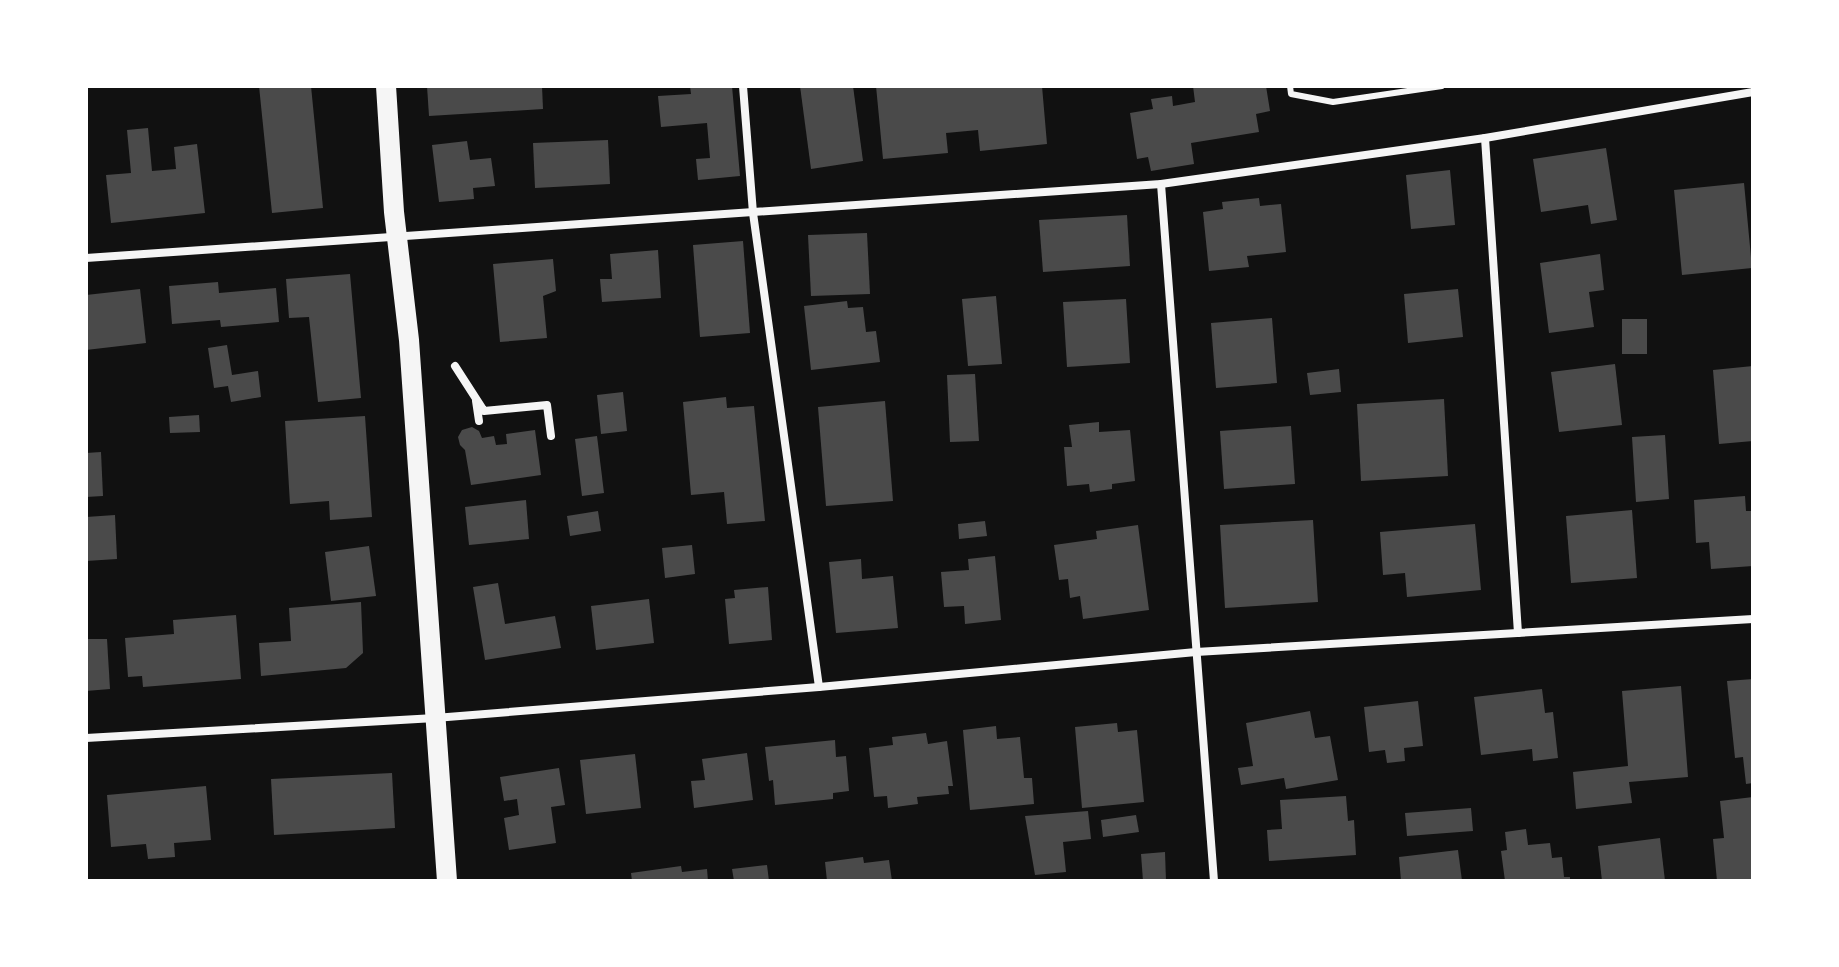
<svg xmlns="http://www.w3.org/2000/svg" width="1839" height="967" font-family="'Libre Baskerville',serif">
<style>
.building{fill:#4a4a4a}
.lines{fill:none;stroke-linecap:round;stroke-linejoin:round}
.service{stroke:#f5f5f5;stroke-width:6}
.minor{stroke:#f5f5f5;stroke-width:8}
.primary{stroke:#f5f5f5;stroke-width:20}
</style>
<rect width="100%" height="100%" fill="#111"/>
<g class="building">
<path d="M259 86H311L323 208 272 213Z"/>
<path d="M427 86H542L543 109 429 116Z"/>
<path d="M690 86H732L740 176 698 180 696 159 710 158 707 123 661 127 658 96 691 94Z"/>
<path d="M800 86H853L863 161 811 169Z"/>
<path d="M876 86H1042L1047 144 980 151 978 130 946 133 948 153 883 159Z"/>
<path d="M1193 86H1266L1270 111 1256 114 1259 132 1191 143 1194 164 1151 171 1148 157 1137 159 1130 113 1153 109 1151 99 1172 96 1173 106 1195 102Z"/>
<path d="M148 128 152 171 176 169 174 147 197 144 205 213 111 223 106 175 131 173 127 130Z"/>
<path d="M608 140 610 184 535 188 533 143Z"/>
<path d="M467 141 470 160 491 158 495 186 473 188 474 199 439 202 432 145Z"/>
<path d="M1606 148 1617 220 1591 224 1588 205 1541 212 1533 159Z"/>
<path d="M1450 170 1455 225 1411 229 1406 175Z"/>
<path d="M1744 183 1752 268 1682 275 1674 190Z"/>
<path d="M1259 198 1260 206 1281 204 1286 252 1247 256 1249 267 1209 271 1203 212 1223 209 1222 202Z"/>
<path d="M1127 215 1130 266 1043 272 1039 220Z"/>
<path d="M867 233 870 294 811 296 808 235Z"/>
<path d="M743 241 750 333 700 337 693 245Z"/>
<path d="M658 250 661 298 602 302 600 279H612L610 254Z"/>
<path d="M1600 254 1604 290 1589 292 1594 327 1549 333 1540 263Z"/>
<path d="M553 259 556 291 543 296 547 338 500 342 493 264Z"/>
<path d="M350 274 361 398 318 402 309 317 289 318 286 279Z"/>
<path d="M218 282 219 293 276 288 279 322 221 327 220 320 172 324 169 286Z"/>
<path d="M140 289 146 343 86 350V295Z"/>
<path d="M1458 289 1463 337 1408 343 1404 294Z"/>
<path d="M996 296 1002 364 968 366 962 299Z"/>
<path d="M1126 299 1130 363 1067 367 1063 302Z"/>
<path d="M847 301 848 308 863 307 866 332 876 331 880 362 811 370 804 306Z"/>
<path d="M1272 318 1277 383 1216 388 1211 323Z"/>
<rect x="1622" y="319" width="25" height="35"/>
<path d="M227 345 232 375 258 371 261 397 231 402 228 386 214 388 208 348Z"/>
<path d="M1615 364 1622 425 1559 432 1551 372Z"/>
<path d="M1753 366V441L1719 444 1713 370Z"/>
<path d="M1339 369 1341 392 1310 395 1307 373Z"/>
<path d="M975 374 979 441 950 442 947 375Z"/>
<path d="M623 392 627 431 601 434 597 395Z"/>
<path d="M726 397 727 408 754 406 765 521 727 524 724 492 691 495 683 402Z"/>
<path d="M1444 399 1448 476 1361 481 1357 404Z"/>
<path d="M885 401 893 501 826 506 818 407Z"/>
<path d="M199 415 200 432 170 433 169 417Z"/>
<path d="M365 416 372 517 330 520 329 501 290 504 285 421Z"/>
<path d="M1099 422V432L1130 430 1135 481 1112 484V489L1090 492 1089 484 1067 486 1064 447H1072L1069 425Z"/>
<path d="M1291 426 1295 484 1224 489 1220 431Z"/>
<path d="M472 427 479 431 482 438 494 436 496 445 507 444 506 434 535 430 541 475 471 485 465 450 460 445 458 437 462 430Z"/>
<path d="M1665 435 1669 499 1636 502 1632 437Z"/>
<path d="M597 436 604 493 582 496 575 439Z"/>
<path d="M101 452 103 496 86 497V453Z"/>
<path d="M1745 496 1746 511H1753V566L1711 569 1709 542 1696 543 1694 500Z"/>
<path d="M526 500 529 539 469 545 465 507Z"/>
<path d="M1632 510 1637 578 1571 583 1566 516Z"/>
<path d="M598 511 601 531 570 536 567 516Z"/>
<path d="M115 515 117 559 86 561V517Z"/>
<path d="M1313 520 1318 602 1225 608 1220 525Z"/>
<path d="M985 521 987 536 959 539 958 524Z"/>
<path d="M1475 524 1481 590 1407 597 1405 573 1383 575 1380 532Z"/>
<path d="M1138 525 1149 610 1083 619 1080 596 1070 598 1068 579 1059 580 1054 545 1097 539 1096 531Z"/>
<path d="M692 545 695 574 665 578 662 548Z"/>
<path d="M369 546 376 596 331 601 325 552Z"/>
<path d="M995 556 1001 620 965 624 964 606 944 607 941 572 969 570 968 559Z"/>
<path d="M861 559 862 579 893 576 898 628 836 633 829 562Z"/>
<path d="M498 583 505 624 555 616 561 648 485 660 473 587Z"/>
<path d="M768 587 772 640 729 644 725 599 735 598 734 590Z"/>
<path d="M649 599 654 643 596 650 591 606Z"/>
<path d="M361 602 363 653 346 668 261 676 259 643 291 641 289 608Z"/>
<path d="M236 615 241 679 143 687 142 676 128 677 125 638 174 634 173 620Z"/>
<path d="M86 639H107L110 689 86 691Z"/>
<path d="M1753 679V783L1746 784 1743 757 1735 758 1727 681Z"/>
<path d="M1681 686 1688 777 1629 782 1632 803 1576 809 1573 772 1628 766 1622 691Z"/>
<path d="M1542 689 1545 713 1553 712 1558 758 1533 761 1532 749 1481 755 1474 697Z"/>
<path d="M1418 701 1423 746 1404 748 1405 761 1387 763 1385 750 1369 752 1364 707Z"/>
<path d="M1310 711 1315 738 1330 736 1338 780 1286 789 1284 778 1241 785 1238 768 1253 766 1246 723Z"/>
<path d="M1117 723 1118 732 1137 730 1144 802 1082 808 1075 727Z"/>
<path d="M996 726 997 739 1020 737 1024 778H1032L1034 804 970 810 963 730Z"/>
<path d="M926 733 928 744 947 741 953 786H948L949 794 917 797 918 804 888 808 887 796 874 797 869 748 893 745 892 737Z"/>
<path d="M835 740 836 757 846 756 849 791 833 793V799L775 805 773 780 769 781 765 747Z"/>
<path d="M747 753 753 800 694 808 691 781 705 780 702 759Z"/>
<path d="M635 754 641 808 586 814 580 760Z"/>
<path d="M559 768 565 805 551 807 556 843 509 850 504 818 519 815 517 799 504 801 500 777Z"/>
<path d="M392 773 395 828 274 835 271 779Z"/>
<path d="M206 786 211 840 174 843 175 857 148 859 146 844 111 847 107 795Z"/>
<path d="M1346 796 1348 821 1354 820 1356 855 1269 861 1267 830 1282 829 1280 800Z"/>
<path d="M1753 797V881H1717L1713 839 1724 838 1720 801Z"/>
<path d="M1471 808 1473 831 1407 836 1405 813Z"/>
<path d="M1088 811 1091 839 1063 842 1066 872 1035 875 1025 816Z"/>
<path d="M1136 815 1139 832 1103 837 1101 820Z"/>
<path d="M1526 829 1528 845 1550 843 1552 858 1562 857 1564 877H1570V881H1505L1501 851 1507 850 1505 832Z"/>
<path d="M1660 838 1665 881H1602L1598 846Z"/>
<path d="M1458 850 1462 881H1401L1399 857Z"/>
<path d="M1165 852 1166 881H1143L1141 854Z"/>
<path d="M863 857 864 863 889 860 892 881H827L825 862Z"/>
<path d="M767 865 769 881H734L732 869Z"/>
<path d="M681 866 682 872 707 869 708 881H632L631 873Z"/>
</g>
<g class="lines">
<path class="service" d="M1290 86 1291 94 1333 102 1442 86"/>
<g class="minor">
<path d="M743 86 753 213 819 687"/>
<path d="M1485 138 1518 633"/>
<path d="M1161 184 1214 881"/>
<path d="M86 258 1161 184 1485 138 1753 92"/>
<path d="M455 366 484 411 547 405 551 436"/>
<path d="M476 401 479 421"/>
<path d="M86 738 435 718 819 687 1196 652 1753 619"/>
</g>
<path class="primary" d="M386 86 394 212 409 340 447 881"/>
</g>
<rect width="1839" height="967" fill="none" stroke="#ffffff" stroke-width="176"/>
</svg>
